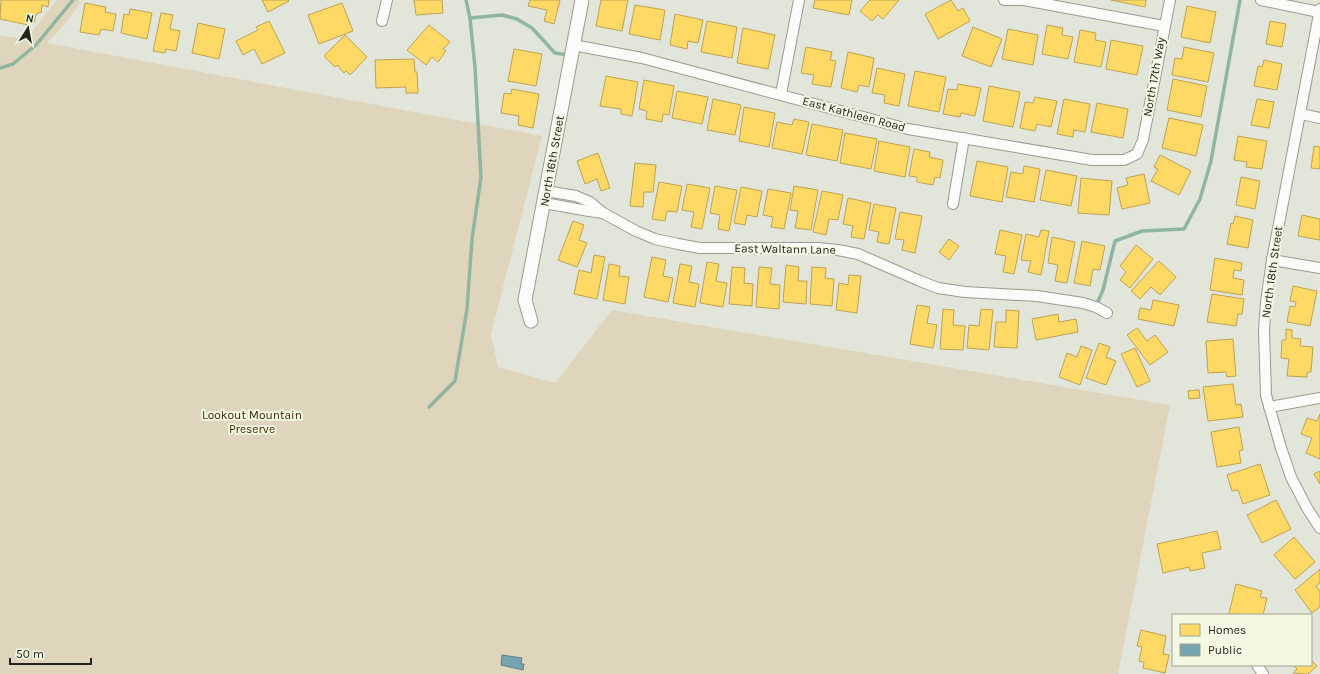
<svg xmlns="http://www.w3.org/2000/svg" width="1320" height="674" font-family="Karla,sans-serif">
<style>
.green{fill:#dfd5bc}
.homes{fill:#ffd966;stroke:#bda350}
.public{fill:#76a5af;stroke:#5d7f83}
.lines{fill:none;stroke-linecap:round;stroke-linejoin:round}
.stream{stroke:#8fb69e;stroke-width:3.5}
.minor-casing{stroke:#989b91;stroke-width:12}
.tertiary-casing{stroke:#989b91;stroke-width:15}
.minor{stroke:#fbfbf9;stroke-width:10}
.tertiary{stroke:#fbfbf9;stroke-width:13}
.labels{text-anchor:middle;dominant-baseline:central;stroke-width:4;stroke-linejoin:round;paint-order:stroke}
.street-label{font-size:12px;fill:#22251c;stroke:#f2f8e2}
.park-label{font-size:12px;fill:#3c2901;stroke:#f2f8e2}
</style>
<rect width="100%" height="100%" fill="#e2e6da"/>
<path class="green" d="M57 0H78L81 2 64 25 47 43 542 136 491 334 498 367 555 383 612 310 1170 405 1118 674H0V35L24 39 30 34Z"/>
<g class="homes">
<path d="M1 0H49L48 7 42 5 41 13 39 12 38 14H36L34 23 29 22 28 25 0 19Z"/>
<path d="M262 0H288L289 1 268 12Z"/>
<path d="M414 0H442L443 13 416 15Z"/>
<path d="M530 0H560L554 24 544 21 547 10 528 6Z"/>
<path d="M601 0H628L622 31 596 26Z"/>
<path d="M815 0H852L849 15 813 8Z"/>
<path d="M870 0H899L883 19 878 15 872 21 860 11Z"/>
<path d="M951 0 958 11 963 8 970 21 938 39 925 14Z"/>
<path d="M1111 0H1146L1145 7Z"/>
<path d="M85 3 106 7 105 12 116 14 113 31 101 29 99 35 80 32Z"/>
<path d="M342 3 353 31 319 44 308 15Z"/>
<path d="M635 5 665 10 660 40 629 34Z"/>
<path d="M1187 6 1216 12 1210 43 1181 37Z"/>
<path d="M130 9 152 13 147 39 121 33 124 14 129 15Z"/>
<path d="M161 13 173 15 170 29 180 31 176 51 166 49 165 53 153 51Z"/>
<path d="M675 14 703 20 698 43 688 41 687 49 670 45Z"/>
<path d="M269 21 285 53 262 64 254 49 243 55 236 41 258 30 256 27Z"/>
<path d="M707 21 737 27 732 58 701 52Z"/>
<path d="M1270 21 1286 24 1282 47 1266 44Z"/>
<path d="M198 23 225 29 219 59 192 53Z"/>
<path d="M429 25 450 42 443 49 446 51 438 62 432 57 426 65 407 50Z"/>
<path d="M1047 25 1063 28 1062 35 1073 37 1068 59 1042 54Z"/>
<path d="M973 27 1002 39 991 67 962 56Z"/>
<path d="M743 28 775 35 768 69 737 63Z"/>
<path d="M1008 29 1038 35 1033 65 1002 59Z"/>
<path d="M1080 30 1096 33 1095 40 1106 42 1101 67 1074 62Z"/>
<path d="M345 35 367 57 350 75 346 71 344 73 337 65 335 67 324 56Z"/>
<path d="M1111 40 1143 46 1137 75 1106 69Z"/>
<path d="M806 47 832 52 830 60 836 61 831 87 812 84 814 75 801 73Z"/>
<path d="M1184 47 1214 53 1208 82 1172 75 1175 58 1182 59Z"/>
<path d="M514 49 542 54 536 86 508 81Z"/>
<path d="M848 52 874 58 869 87 859 85 857 92 841 88Z"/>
<path d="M414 59 415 72H417L418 93H406V87L376 88 375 60Z"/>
<path d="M1264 60 1282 64 1277 90 1254 86 1258 66 1262 67Z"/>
<path d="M877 68 905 74 899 106 884 103 885 95 872 93Z"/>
<path d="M915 71 946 77 939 112 908 106Z"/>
<path d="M606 76 638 82 632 116 621 114V109L600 106Z"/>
<path d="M1173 79 1207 86 1201 117 1167 110Z"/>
<path d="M644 80 674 86 669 115 663 114 662 122 646 119 647 111 639 109Z"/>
<path d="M958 84 981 88 975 116 961 113 960 117 943 114 948 89 957 90Z"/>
<path d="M989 86 1020 92 1013 127 983 121Z"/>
<path d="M512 89 539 94 533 128 518 125 519 116 501 113 504 93 511 94Z"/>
<path d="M677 91 708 97 702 124 672 118Z"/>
<path d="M1035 97 1057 101 1051 127 1037 124 1035 131 1020 128 1025 102 1033 103Z"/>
<path d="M713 99 741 105 735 135 707 130Z"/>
<path d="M1064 99 1090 104 1085 132 1074 130 1073 137 1057 134Z"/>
<path d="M1257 99 1274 102 1269 128 1251 125Z"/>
<path d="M1097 103 1128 109 1123 138 1091 132Z"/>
<path d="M744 107 775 113 769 147 739 141Z"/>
<path d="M1169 118 1203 125 1196 156 1162 148Z"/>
<path d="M794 119 809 122 802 154 772 148 777 122 792 125Z"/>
<path d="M812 124 843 130 837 161 806 155Z"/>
<path d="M845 133 877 139 871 169 840 163Z"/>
<path d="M1238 136 1267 141 1262 169 1246 167 1247 162 1234 160Z"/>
<path d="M879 141 910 147 905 177 874 171Z"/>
<path d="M1314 146 1320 147V169L1311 168Z"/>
<path d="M914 149 930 152 929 157 943 160 940 178 935 177 933 185 917 182V177L909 176Z"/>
<path d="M598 153 610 188 601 191 597 179 585 184 577 161Z"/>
<path d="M1160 155 1191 171 1179 195 1151 181 1158 169 1154 167Z"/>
<path d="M977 161 1008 167 1002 202 970 196Z"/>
<path d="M635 163 656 165 653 192H644L643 207 630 206Z"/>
<path d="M1024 166 1040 169 1034 202 1006 197 1011 172 1023 174Z"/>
<path d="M1046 170 1077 176 1071 206 1040 200Z"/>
<path d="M1144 174 1150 203 1122 209 1117 188 1128 185 1126 178Z"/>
<path d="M1241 177 1260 181 1255 209 1236 205Z"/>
<path d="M1081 178 1112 181 1109 215 1078 213Z"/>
<path d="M659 182 682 186 677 212 667 211 665 221 652 219Z"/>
<path d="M687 184 710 188 702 229 691 227 694 212 682 210Z"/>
<path d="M715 186 737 190 729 231 718 229 720 215 710 213Z"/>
<path d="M794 186 818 190 811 230 795 228 798 211 790 210Z"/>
<path d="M741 187 762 191 757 217 747 215 745 225 734 223Z"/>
<path d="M768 189 791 193 784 229 771 227 773 217 763 215Z"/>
<path d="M822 191 843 195 838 220 829 219 826 235 813 232Z"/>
<path d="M848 198 871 203 864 239 851 237 853 226 843 224Z"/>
<path d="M874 204 896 208 889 244 877 242 879 232 869 230Z"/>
<path d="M900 212 922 216 915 253 902 250 904 240 895 239Z"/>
<path d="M1302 215 1320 219V240L1298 236Z"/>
<path d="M1235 216 1253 220 1248 248 1227 244 1231 223 1233 224Z"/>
<path d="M573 221 584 225 579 240 587 243 577 267 558 260Z"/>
<path d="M1000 230 1022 235 1014 274 1003 272 1006 256 995 254Z"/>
<path d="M1041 230 1049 231 1041 275 1028 272 1031 261 1021 260 1026 234 1039 237Z"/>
<path d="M1052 237 1075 242 1067 283 1055 281 1058 265 1048 263Z"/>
<path d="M949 239 959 246 949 260 939 252Z"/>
<path d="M1082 241 1105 246 1100 270 1093 269 1090 286 1074 283Z"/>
<path d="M1136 245 1153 259 1130 288 1120 280 1126 272 1120 266Z"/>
<path d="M594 255 605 257 597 299 574 294 579 270 591 273Z"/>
<path d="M652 257 666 260 663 276 673 278 668 302 644 297Z"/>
<path d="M1215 258 1242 263 1241 271 1234 270 1233 278 1244 280 1242 295 1210 290Z"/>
<path d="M1159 261 1176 277 1160 295 1151 287 1140 299 1131 291Z"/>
<path d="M707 262 719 264 716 281 727 283 723 307 700 303Z"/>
<path d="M609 264 620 266 619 276 629 277 625 304 603 300Z"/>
<path d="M680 264 692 266 689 282 699 284 695 307 673 303Z"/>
<path d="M786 265 799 267 798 281H807L806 304 783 302Z"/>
<path d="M732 267 745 268 744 283 753 284 752 306 729 304Z"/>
<path d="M759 267 772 268 770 284 780 285 779 309 756 307Z"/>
<path d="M812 267 826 268 825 278 834 279 832 306 810 304Z"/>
<path d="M849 275 861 276 857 313 836 310 839 283 848 285Z"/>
<path d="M1293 286 1317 291 1310 326 1287 322 1290 306 1295 307 1296 302 1290 301Z"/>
<path d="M1212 294 1244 299 1242 314H1238L1236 326 1207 322Z"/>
<path d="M1153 300 1179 305 1174 326 1138 319 1140 308 1151 310Z"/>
<path d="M917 305 930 307 927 323 937 325 933 348 910 344Z"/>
<path d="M943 309 954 310 953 325 965 326 963 350 940 349Z"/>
<path d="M981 309 993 310 989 350 967 348 969 325 979 326Z"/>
<path d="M1006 310 1019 311 1017 348 994 347 996 322H1006Z"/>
<path d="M1058 314 1059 322 1076 319 1078 332 1036 340 1032 319Z"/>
<path d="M1137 328 1147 341 1155 335 1168 352 1150 365 1127 335Z"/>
<path d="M1286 329 1292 330V338L1301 339 1300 346 1313 347 1311 372H1307V377L1287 376 1289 359 1281 358 1282 340H1286Z"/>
<path d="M1233 339 1236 376 1227 377 1226 372 1208 373 1206 341Z"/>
<path d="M1099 343 1110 347 1106 357 1116 361 1106 385 1086 378Z"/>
<path d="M1081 346 1092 350 1080 385 1059 377 1067 353 1077 357Z"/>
<path d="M1135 348 1150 381 1137 387 1121 354Z"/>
<path d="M1233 384 1236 405 1241 404 1243 417 1208 421 1203 387Z"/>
<path d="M1199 390 1200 398 1189 399 1188 391Z"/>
<path d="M1320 414V459L1306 453 1312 438 1301 434 1307 418 1317 421Z"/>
<path d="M1239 427 1243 450 1239 451 1241 463 1217 467 1211 432Z"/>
<path d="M1260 464 1270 495 1243 504 1238 490 1232 491 1227 475Z"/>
<path d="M1320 471V484L1314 474Z"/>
<path d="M1276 500 1291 529 1262 543 1247 515Z"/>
<path d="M1217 531 1221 549 1202 553 1205 568 1190 571 1189 567 1163 573 1157 544Z"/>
<path d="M1294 537 1315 562 1295 579 1274 555Z"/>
<path d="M1320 569V583L1316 586 1320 591V607L1312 613 1295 590Z"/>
<path d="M1236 584 1262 591 1260 597 1267 598 1263 615 1229 614Z"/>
<path d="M1141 630 1166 636 1163 654 1169 655 1165 673 1143 668 1144 662 1139 661 1142 647 1137 646Z"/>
<path d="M1311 660 1317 666 1308 674 1293 673 1297 669 1293 665H1311Z"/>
</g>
<path class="public" d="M502 655 522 658 521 664H524L523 670 501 665Z"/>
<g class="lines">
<g class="stream">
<path d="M470 18 502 15 517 19 532 28 555 53 568 55"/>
<path d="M0 68 13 64 36 45 73 0"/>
<path d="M1096 306 1103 290 1115 241 1142 231 1184 229 1200 199 1211 161 1240 0"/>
<path d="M429 407 455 381 467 309 472 239 481 177 475 67 470 18 466 0"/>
</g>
<defs>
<g id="minor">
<path d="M1004 0H1024L1164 26"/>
<path d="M1261 0 1319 12"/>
<path d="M1320 9 1272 260 1266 302 1264 330 1266 395 1281 448 1291 477 1307 508 1320 528"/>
<path d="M382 21 387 0"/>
<path d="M573 45 642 58 908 129 1092 160H1124L1137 154 1143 140 1170 0"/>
<path d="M781 94 799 0"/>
<path d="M1301 114 1320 118"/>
<path d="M546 191 576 196 590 202 603 213 636 231 655 239 678 244 700 248H818L838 250 858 254 920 281 938 288 965 292 1037 296 1083 303 1096 307 1107 313"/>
<path d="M544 203C563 206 583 211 603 213"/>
<path d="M953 204 964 138"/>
<path d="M1272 260 1320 268"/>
<path d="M1269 407 1320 398"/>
<path d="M1257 665 1263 674"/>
</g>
<path id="tertiary" d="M531 321 525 300 582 0"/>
</defs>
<use href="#minor" class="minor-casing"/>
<use href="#tertiary" class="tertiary-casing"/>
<use href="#minor" class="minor"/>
<use href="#tertiary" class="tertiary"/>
</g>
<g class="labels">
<g class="street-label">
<text transform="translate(1154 77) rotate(-80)">North 17th Way</text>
<text transform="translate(854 114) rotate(15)">East Kathleen Road</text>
<text transform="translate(552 161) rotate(-80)">North 16th Street</text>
<text transform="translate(785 249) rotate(1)">East Waltann Lane</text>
<text transform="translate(1272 272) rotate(-82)">North 18th Street</text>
</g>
<g class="park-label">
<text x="252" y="415">Lookout Mountain<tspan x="252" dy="14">Preserve</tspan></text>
</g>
</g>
<rect x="1172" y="614" width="140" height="52" fill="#f2f8e2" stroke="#9fa493"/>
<rect x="1180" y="624" width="20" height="12" fill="#ffd966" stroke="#9fa493"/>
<text x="1208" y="634" font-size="12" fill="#22251c">Homes</text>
<rect x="1180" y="644" width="20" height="12" fill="#76a5af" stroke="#9fa493"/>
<text x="1208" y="654" font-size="12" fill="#22251c">Public</text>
<g transform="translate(28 28) rotate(11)" stroke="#f2f8e2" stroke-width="3" paint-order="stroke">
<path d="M0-3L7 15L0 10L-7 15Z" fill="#22251c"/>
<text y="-6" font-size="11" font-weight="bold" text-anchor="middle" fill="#22251c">N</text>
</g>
<path d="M10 658v6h81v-6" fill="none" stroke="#22251c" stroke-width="2"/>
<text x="16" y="658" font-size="12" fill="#22251c" stroke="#f2f8e2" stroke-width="3" paint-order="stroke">50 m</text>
</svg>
